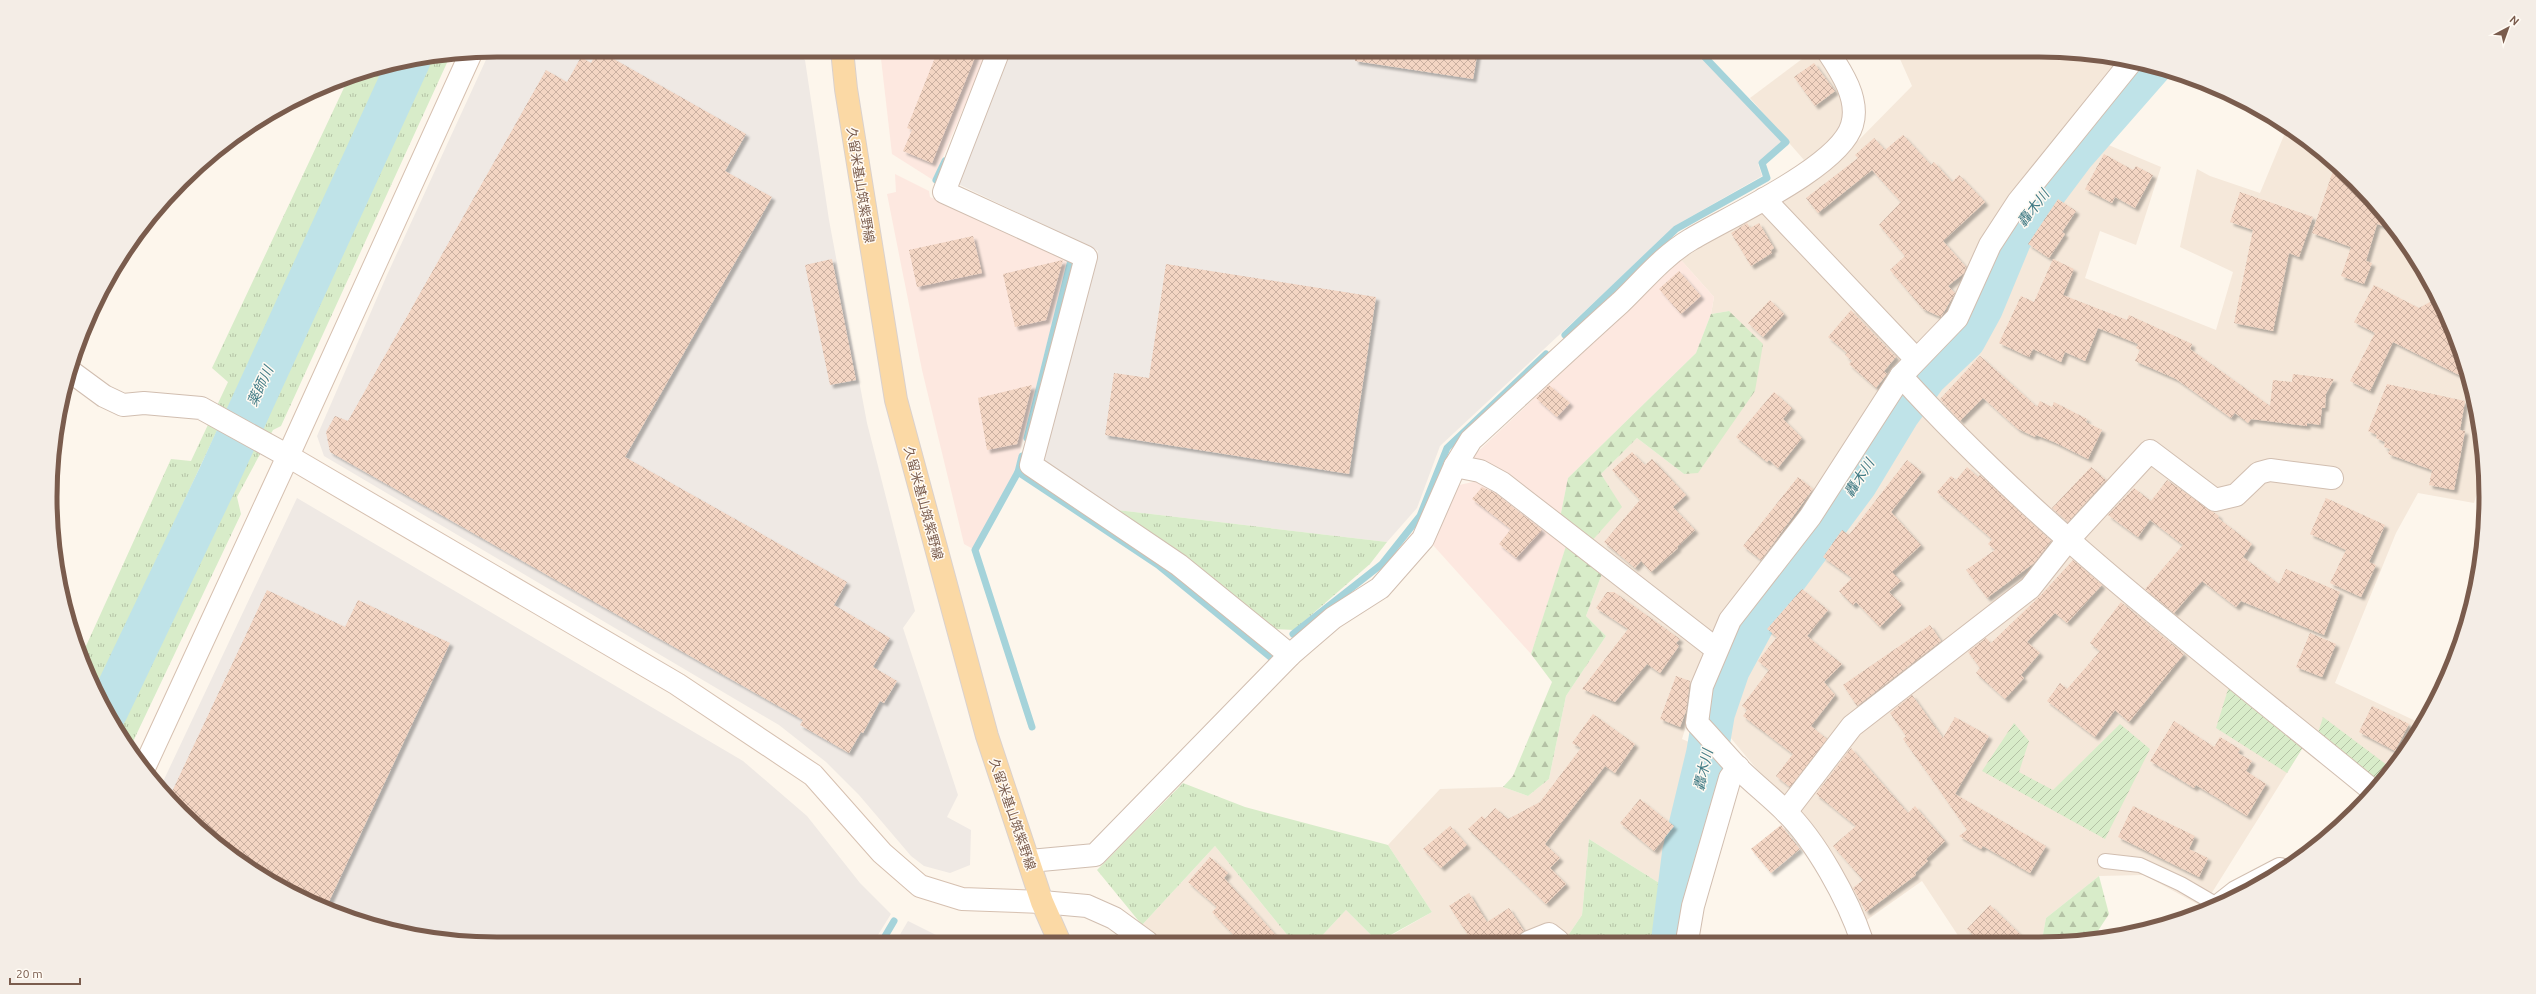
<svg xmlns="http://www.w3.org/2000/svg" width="2536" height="994" font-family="Ubuntu,'Noto Sans JP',sans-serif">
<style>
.residential{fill:#f5e8da}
.commercial{fill:#fde8e0}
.industrial{fill:#efe9e4}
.grass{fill:url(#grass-tufts)}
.forest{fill:url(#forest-firs)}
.garden{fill:url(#garden-furrows)}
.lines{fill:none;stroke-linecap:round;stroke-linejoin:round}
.stream{stroke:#a5d3da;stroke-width:7}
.river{stroke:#bfe3e8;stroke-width:42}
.building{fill:url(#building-cross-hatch);filter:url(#shadow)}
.lane-casing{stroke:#d1beb0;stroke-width:16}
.street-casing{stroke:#d1beb0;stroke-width:24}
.secondary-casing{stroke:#d6c0b0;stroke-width:24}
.primary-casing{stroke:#dad1cd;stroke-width:24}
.lane{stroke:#fff;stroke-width:14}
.street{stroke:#fff;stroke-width:22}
.secondary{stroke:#fff;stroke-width:22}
.primary{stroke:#fbd9a5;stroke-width:22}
.labels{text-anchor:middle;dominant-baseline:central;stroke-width:3;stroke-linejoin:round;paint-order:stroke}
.street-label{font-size:13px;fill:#7a5c4d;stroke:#fffaf3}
.water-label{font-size:14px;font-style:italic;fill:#437c86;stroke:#fffaf3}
.rim{fill:none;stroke:#7a5c4d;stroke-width:5}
</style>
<defs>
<pattern id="grass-tufts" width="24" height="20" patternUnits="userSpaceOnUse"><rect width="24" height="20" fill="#d8ecc9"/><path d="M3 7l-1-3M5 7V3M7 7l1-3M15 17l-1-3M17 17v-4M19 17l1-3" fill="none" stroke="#b4c2a5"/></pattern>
<pattern id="forest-firs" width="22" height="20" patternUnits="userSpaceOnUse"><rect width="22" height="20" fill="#d8ecc9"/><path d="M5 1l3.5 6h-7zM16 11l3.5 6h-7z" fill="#b4c2a5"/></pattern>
<pattern id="garden-furrows" width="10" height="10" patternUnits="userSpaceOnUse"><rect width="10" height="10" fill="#d8ecc9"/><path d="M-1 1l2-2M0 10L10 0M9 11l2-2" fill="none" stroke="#b4c2a5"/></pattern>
<pattern id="building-cross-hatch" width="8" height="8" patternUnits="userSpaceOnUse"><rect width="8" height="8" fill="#f3d5c3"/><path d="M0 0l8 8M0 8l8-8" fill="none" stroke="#cab0a1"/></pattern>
<filter id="shadow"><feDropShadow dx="3.5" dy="3.5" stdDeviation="1" flood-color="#0004"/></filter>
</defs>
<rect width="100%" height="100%" fill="#fdf6ec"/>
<g class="residential">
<path d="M1814 50H1818L1847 109 1839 143 1804 160 1750 98Z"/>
<path d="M1896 50H2039L2125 61 1954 316 1915 348 1777 201 1848 151 1912 86Z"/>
<path d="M2197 81 2237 96 2244 101 2219 91Z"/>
<path d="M2287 128 2311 143 2375 202 2426 274 2462 354 2482 439 2483 473 2474 503 2418 493 2396 533 2335 683 2422 724 2411 745 2377 784 2074 540 1928 399 1988 340 2022 245 2099 141 2161 167 2136 245 2100 231 2085 278 2216 330 2233 272 2180 247 2197 169 2210 176 2260 193Z"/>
<path d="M1761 209 1908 355 1804 516 1713 640 1591 542 1621 507 1601 474 1637 438 1684 474 1729 311 1711 314 1714 297 1681 260Z"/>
<path d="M1919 404 2305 744 2203 907 2144 875 2099 876 2046 918 2042 940H1961L1922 881 1864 922 1823 849 1725 731 1759 633 1853 509Z"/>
<path d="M1603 571 1710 648 1682 739 1698 746 1664 886 1589 839 1582 915 1567 937 1572 941 1380 942 1432 912 1388 845 1440 789 1503 787 1528 796 1549 779 1566 696 1606 636 1586 616Z"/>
<path d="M1215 846 1293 942H1164L1142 925Z"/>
<path d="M1346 910 1378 942H1316Z"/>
</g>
<g class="commercial">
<path d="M880 50H988L933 180 892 154Z"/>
<path d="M895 174 929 191 930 197 1068 261 1015 471 973 549 964 544 922 370 887 194 896 192Z"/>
<path d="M1681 260 1714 297 1711 314 1696 353 1568 478 1560 518 1471 458Z"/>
<path d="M1487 479 1566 547 1531 654 1432 544 1459 485Z"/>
</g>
<g class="industrial">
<path d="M788 50 805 60 829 220 867 423 915 611 903 628 958 795 947 817 971 830 970 865 950 873 924 866 911 856 859 795 826 762 779 725 324 456 317 436 387 275 490 51Z"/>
<path d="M1011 50H1694L1782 142 1758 164 1762 176 1678 224 1440 446 1417 508 1387 542 1117 510 1043 459 1098 251 954 182Z"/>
<path d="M297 498 743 761 807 816 860 883 891 914 873 943 497 944 381 929 300 898 225 852 181 813 160 788Z"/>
<path d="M908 921 940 937 966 943H895Z"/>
</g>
<g class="grass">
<path d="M451 54 281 426 273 430 237 497 241 514 129 750 116 727 429 57Z"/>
<path d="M388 64 96 690 81 657 171 459 191 461 228 382 212 368 350 75Z"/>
<path d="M1117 510 1387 542 1370 564 1294 630 1274 629Z"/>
<path d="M1183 783 1245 807 1388 845 1432 912 1378 942 1346 910 1316 942H1293L1215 846 1142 925 1097 870Z"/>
<path d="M1589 839 1664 886 1655 941H1572L1567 937 1582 915Z"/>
</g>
<g class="forest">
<path d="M1729 311 1763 344 1755 391 1698 473 1684 474 1637 438 1601 474 1622 507 1591 542 1560 518 1568 478 1696 353 1711 314Z"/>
<path d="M1567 543 1603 571 1586 616 1606 636 1566 696 1549 779 1528 796 1503 787 1513 776 1552 682 1531 654Z"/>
<path d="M2099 876 2109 914 2092 940H2042L2046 918Z"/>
</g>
<g class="garden">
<path d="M2230 683 2305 744 2287 773 2216 728Z"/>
<path d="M2323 717 2391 768 2377 784 2317 736Z"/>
<path d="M2014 723 2029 741 2019 772 2053 790 2120 724 2150 749 2105 839 1982 771Z"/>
</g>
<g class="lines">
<g class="stream">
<path d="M936 180 945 161"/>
<path d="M1565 335 1676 229 1767 178 1762 163 1786 142 1698 50"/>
<path d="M1027 438 1071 260 1066 257"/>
<path d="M1022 456 1018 472 975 550 1032 727"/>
<path d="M1018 472 1158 565 1274 660"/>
<path d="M1293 634 1382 564 1420 516 1447 448 1546 354"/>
<path d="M881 943 894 921"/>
</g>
<g class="river">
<path d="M107 711 219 476 410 59"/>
<path d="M1672 941 1683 853 1707 754 1714 713 1729 669 1757 617 1856 484 1899 413 1926 376 1965 339 1982 308 2011 238 2074 154 2152 65"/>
</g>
</g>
<g class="building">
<path d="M598 50 746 134 725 171 772 197 625 457 847 582 834 605 890 638 873 667 897 681 884 703 880 701 863 733 861 732 849 753 800 725 803 720 330 452 326 432 335 416 348 421 546 70 567 82 581 57 591 63Z"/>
<path d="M938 50H978L932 163 903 151 912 130 907 128Z"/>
<path d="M1356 50H1478L1473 79 1355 61Z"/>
<path d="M1814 63 1835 91 1815 106 1794 77Z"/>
<path d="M1903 135 1931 165 1934 162 1952 182 1959 175 1985 202 1943 241 1966 267 1964 273 1948 286 1955 293 1941 317 1923 309 1890 270 1905 256 1879 225 1901 202 1872 170 1818 213 1806 198 1858 158 1855 155 1874 138 1885 150Z"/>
<path d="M2104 154 2133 170 2136 166 2153 175 2135 208 2115 197 2112 203 2085 189Z"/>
<path d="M2335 165 2375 202 2395 230 2377 224 2366 261 2372 263 2364 284 2341 276 2351 247 2312 233Z"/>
<path d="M2240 192 2313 217 2299 257 2289 253 2273 331 2234 323 2253 230 2230 222Z"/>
<path d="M2058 199 2076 211 2062 232 2065 234 2049 258 2028 244Z"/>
<path d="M1747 223 1750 228 1759 223 1774 248 1771 250 1772 253 1751 266 1731 233Z"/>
<path d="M973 236 982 273 917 287 909 250Z"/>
<path d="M832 259 856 380 830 385 805 265Z"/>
<path d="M2053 259 2074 269 2063 295 2127 320 2129 315 2192 344 2190 349 2270 406 2273 380 2292 382 2293 374 2334 379 2326 394 2325 408H2322L2320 425 2307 423V426L2251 419 2248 423 2235 413 2231 418 2176 379 2135 361 2140 350 2136 348 2138 344 2098 328 2085 361 2065 352 2061 362 2033 349 2029 357 1999 343 2021 296 2034 302Z"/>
<path d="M1063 260 1046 320 1015 327 1003 274Z"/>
<path d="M1166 264 1376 297 1349 474 1105 435 1114 373 1149 378Z"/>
<path d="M1679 271 1701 296 1681 314 1659 289Z"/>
<path d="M2374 285 2419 308 2437 298 2462 354 2469 380 2393 342 2370 391 2350 381 2375 333 2354 322Z"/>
<path d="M1770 300 1784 314 1763 337 1748 323Z"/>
<path d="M1851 310 1896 357 1884 371 1887 374 1876 388 1849 364 1852 361 1845 355 1847 353 1828 337Z"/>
<path d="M1980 356 2037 407 2040 401 2052 407 2054 402 2087 419 2086 422 2102 430 2088 459 2054 442 2036 435 2035 437 2018 429 1983 398 1960 421 1940 399Z"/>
<path d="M2387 384 2465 401 2460 430 2465 431 2454 490 2429 485 2432 470 2388 454 2390 449 2384 447 2385 442 2376 438 2377 435 2368 431Z"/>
<path d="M1032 385 1017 444 987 450 978 398Z"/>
<path d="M1549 385 1570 403 1557 417 1536 398Z"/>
<path d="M1774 392 1792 408 1783 419 1802 438 1778 468 1769 460 1767 462 1736 437Z"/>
<path d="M1632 452 1645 465 1652 459 1686 495 1673 507 1695 530 1677 547 1678 548 1651 572 1641 561 1635 568 1604 542 1640 500 1612 470Z"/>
<path d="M1907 460 1922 472 1891 512 1921 545 1892 572 1901 581 1889 592 1902 605 1880 627 1856 602 1853 605 1839 591 1852 578 1823 557 1842 530 1849 535Z"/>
<path d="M1967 467 1978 477 1980 475 2051 541 2034 563 1987 598 1966 570 1995 550 1988 544 1992 539 1937 492 1951 476 1956 480Z"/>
<path d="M2091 467 2106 480 2068 522 2052 508Z"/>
<path d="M1798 477 1813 489 1761 560 1743 546Z"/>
<path d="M2167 480 2219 516 2218 518 2252 544 2243 557 2279 584 2286 569 2340 592 2324 635 2241 601 2236 607 2202 581 2174 613 2145 589 2183 545 2150 520 2138 537 2108 515 2134 488 2151 501Z"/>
<path d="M1482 487 1495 493 1542 530 1516 558 1499 544 1511 529 1472 499Z"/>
<path d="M2326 498 2385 525 2369 562 2376 565 2361 597 2330 583 2346 550 2310 534Z"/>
<path d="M2073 560 2102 585 2067 623 2055 613 2027 642 2040 653 2021 675 2024 678 2005 699 1976 673 1980 668 1968 652 1986 638 1991 643 2040 596Z"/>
<path d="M1802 589 1828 610 1807 636 1842 664 1824 682 1835 695 1811 726 1827 739 1790 787 1776 776 1793 754 1743 716 1747 710 1742 706 1769 670 1758 661 1777 637 1767 629Z"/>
<path d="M267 590 345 627 358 600 450 643 326 908 300 898 225 852 181 813 169 798Z"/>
<path d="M1607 592H1614L1680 639 1676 643 1679 646 1660 673 1647 664 1615 702 1582 689 1628 629 1596 608Z"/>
<path d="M2121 602 2184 654 2129 722 2115 710 2095 737 2047 701 2060 683 2067 689 2100 651 2090 643Z"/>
<path d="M1930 625 1941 641 1857 706 1843 685Z"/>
<path d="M2310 633 2336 644 2322 677 2296 667Z"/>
<path d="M1676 676 1690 681 1686 711 1680 727 1660 719Z"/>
<path d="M1912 695 1943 738 1955 717 1989 736 1955 794 2046 846 2030 873 1983 846 1981 849 1959 836 1967 830 1933 781 1938 784 1933 781 1903 739 1906 736 1890 713Z"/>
<path d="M2372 706 2409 724 2395 751 2359 732Z"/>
<path d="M1593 714 1635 744 1615 773 1605 766 1545 844 1560 858 1550 868 1566 884 1546 904 1468 829 1482 816 1485 819 1495 808 1508 819 1540 802 1581 748 1572 743Z"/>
<path d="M2174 721 2214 747 2220 737 2240 749 2238 753 2252 761 2246 771 2266 784 2247 816 2196 785 2194 788 2150 761Z"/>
<path d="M1851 748 1908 813 1915 806 1945 841 1926 859 1928 861 1915 873 1916 875 1866 912 1853 888 1863 880 1833 846 1856 826 1816 794Z"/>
<path d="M1640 799 1674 826 1654 851 1620 823Z"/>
<path d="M2133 806 2195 836 2189 849 2208 858 2199 877 2118 837Z"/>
<path d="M1781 825 1800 849 1771 873 1751 849Z"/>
<path d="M1450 826 1467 845 1441 868 1423 849Z"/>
<path d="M1210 857 1228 873 1224 878 1282 942H1240L1212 912 1217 907 1188 882Z"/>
<path d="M1469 893 1487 922 1509 908 1524 931 1509 942H1457L1468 935 1449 906Z"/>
<path d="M1990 905 2026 940H1978L1967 929Z"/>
</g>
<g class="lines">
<defs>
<path id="lane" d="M2105 861 2140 865 2181 884 2217 905"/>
<g id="street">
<path d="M999 50 944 192 1086 257 1031 465 1179 565 1290 655"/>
<path d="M1764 199 1915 358"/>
<path d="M70 371 104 396 123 405 144 403 201 408 288 456"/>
<path d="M1901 376C2041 531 2210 657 2372 790"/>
<path d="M1455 466 1480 471 1502 483 1716 649"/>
<path d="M1786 812 1852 726 2030 588 2068 540 2150 451 2215 500 2236 495 2259 473 2270 470 2332 478"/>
<path d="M1030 861 1095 855 1290 655 1333 618 1380 588 1423 539 1455 466 1471 440C1521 394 1570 348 1620 303 1642 282 1663 256 1690 240 1728 217 1840 167 1852 125 1860 99 1841 71 1827 50"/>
<path d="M1042 902 1087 906 1114 918 1147 942"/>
<path d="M2222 903 2236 892 2280 869"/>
<path d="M1687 941 1693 906 1730 778 1738 767"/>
<path d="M1862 941C1848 899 1816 841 1785 811 1770 796 1753 783 1738 768 1724 753 1711 738 1697 723L1702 686 1730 620 1810 517 1901 376 1957 318 1990 245 2018 202 2131 62"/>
<path d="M1529 942 1549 934 1558 941"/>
</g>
<g id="secondary">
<path d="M288 456 677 684 813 775 882 853 920 886 962 899 1042 902"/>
<path d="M144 768 288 456 471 53"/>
</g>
<path id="primary" d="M842 50 846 89 896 400 987 736 1042 902 1060 943"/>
</defs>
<use href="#lane" class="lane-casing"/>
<use href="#street" class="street-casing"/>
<use href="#secondary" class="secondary-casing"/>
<use href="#primary" class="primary-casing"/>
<use href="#lane" class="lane"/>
<use href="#street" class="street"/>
<use href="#secondary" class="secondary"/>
<use href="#primary" class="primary"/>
</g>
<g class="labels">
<g class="street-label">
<text transform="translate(861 185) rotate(81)">久留米基山筑紫野線</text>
<text transform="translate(924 503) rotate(75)">久留米基山筑紫野線</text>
<text transform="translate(1013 814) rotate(71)">久留米基山筑紫野線</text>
</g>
<g class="water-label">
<text transform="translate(2033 208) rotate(-53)">轟木川</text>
<text transform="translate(260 386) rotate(-65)">薬師川</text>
<text transform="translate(1859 478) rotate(-57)">轟木川</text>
<text transform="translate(1703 770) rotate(-77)">轟木川</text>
</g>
</g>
<path d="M0 0H2536V994H0ZM497 57H2039A440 440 0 0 1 2479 497V497A440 440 0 0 1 2039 937H497A440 440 0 0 1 57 497V497A440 440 0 0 1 497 57Z" fill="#f4ede6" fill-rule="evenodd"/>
<path class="rim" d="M497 57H2039A440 440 0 0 1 2479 497V497A440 440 0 0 1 2039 937H497A440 440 0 0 1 57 497V497A440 440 0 0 1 497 57Z"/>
<g transform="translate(2508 28) rotate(41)" stroke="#fffaf3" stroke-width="3" paint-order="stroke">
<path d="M0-3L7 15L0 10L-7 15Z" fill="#7a5c4d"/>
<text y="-6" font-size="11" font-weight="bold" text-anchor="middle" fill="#7a5c4d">N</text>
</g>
<path d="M10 978v6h70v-6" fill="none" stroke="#7a5c4d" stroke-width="2"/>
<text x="16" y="978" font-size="12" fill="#7a5c4d" stroke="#fffaf3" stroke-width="3" paint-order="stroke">20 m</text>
</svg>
